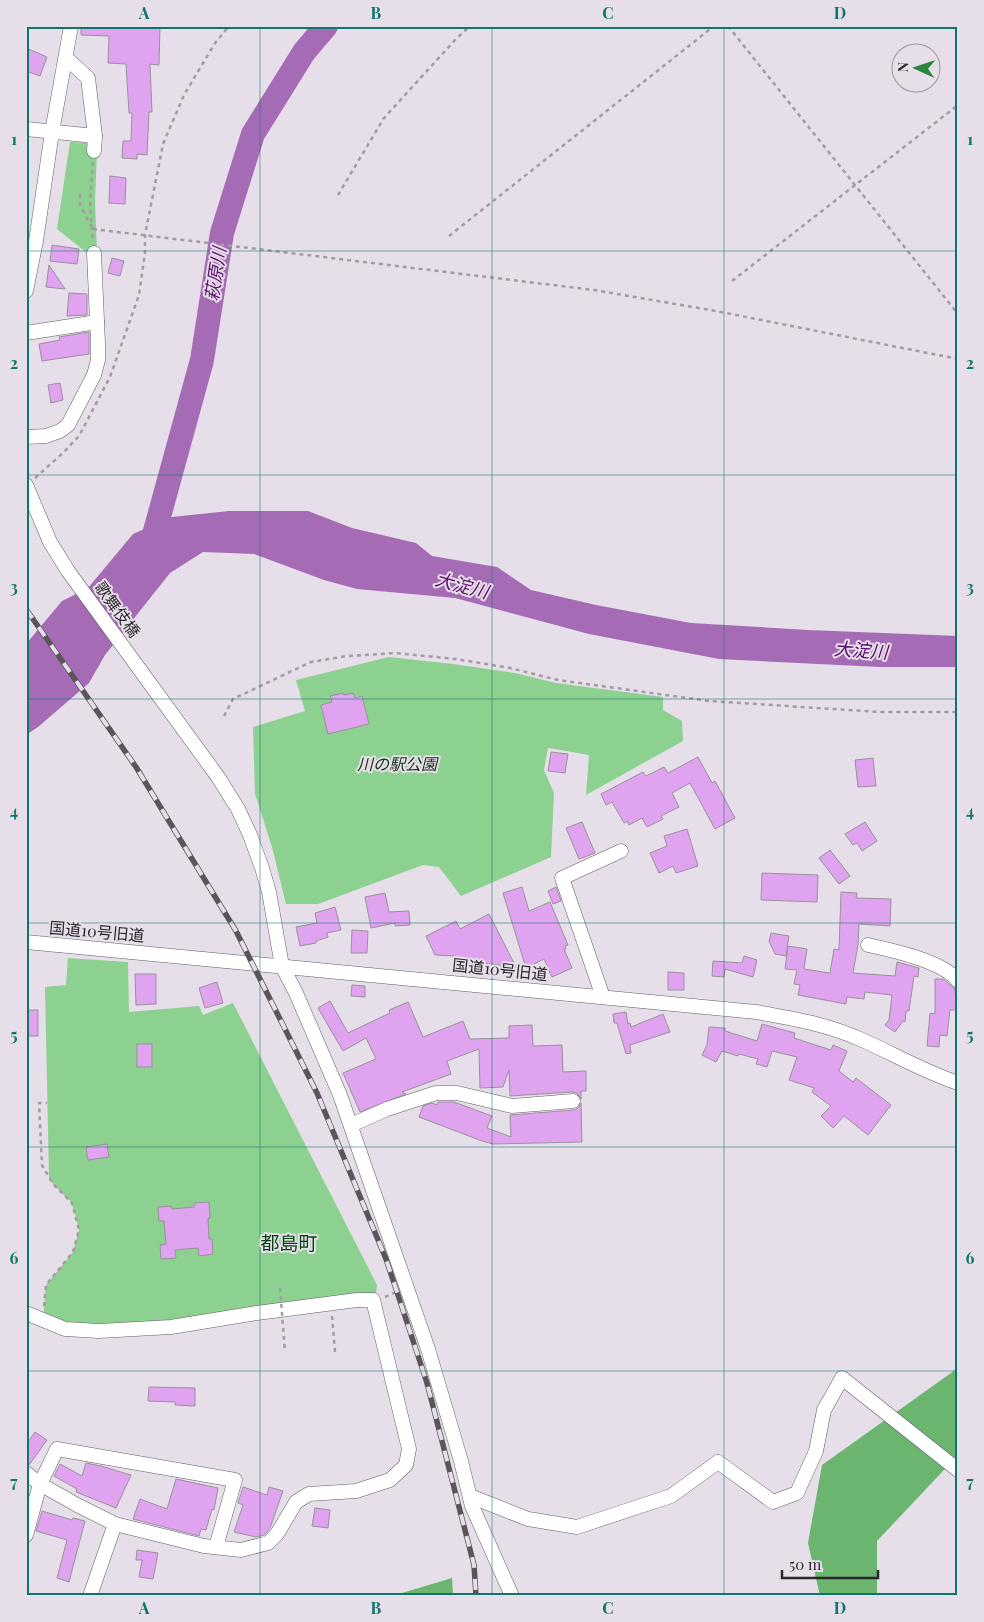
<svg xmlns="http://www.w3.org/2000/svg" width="984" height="1622" font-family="'Playfair Display','Noto Sans JP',serif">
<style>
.green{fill:#8dd190}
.forest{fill:#6bb56f}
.water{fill:#a56bb4}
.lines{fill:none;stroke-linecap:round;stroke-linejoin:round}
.river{stroke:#a56bb4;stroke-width:24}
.building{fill:#e0a3f0;stroke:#99919b}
.minor-casing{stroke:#635c65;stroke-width:15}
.path{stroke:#a29ca4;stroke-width:2.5;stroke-dasharray:4 4;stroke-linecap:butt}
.minor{stroke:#fff;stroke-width:14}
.rail-casing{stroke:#59555a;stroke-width:5.5}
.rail{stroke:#e6dee9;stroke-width:4;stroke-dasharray:11;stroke-linecap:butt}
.path-bridge{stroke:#a29ca4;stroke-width:2.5;stroke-dasharray:4 4;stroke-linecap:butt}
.grid{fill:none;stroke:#0f766e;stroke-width:1;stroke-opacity:0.55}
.labels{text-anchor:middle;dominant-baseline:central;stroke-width:4;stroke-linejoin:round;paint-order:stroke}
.street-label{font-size:16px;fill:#2b282c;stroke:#e6dee9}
.park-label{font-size:16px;font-style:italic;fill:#133115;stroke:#e6dee9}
.water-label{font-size:18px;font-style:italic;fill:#5a0d6b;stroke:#e6dee9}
.quarter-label{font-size:19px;fill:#054311;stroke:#e6dee9}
.neatline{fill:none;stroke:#0f766e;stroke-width:2}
.grid-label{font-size:16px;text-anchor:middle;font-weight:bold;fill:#0f766e}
</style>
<rect width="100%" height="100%" fill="#e6dee9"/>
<g class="green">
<path d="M70 142 91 143 97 151 95 201 97 253H87L57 229Z"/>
<path d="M389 657 453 664 515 673 556 683 663 697V710L682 721 683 741 586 795 589 755 548 748 544 770 554 793 551 857 461 896 439 867 423 865 318 904H286L272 847 255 794 253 727 305 711 296 680Z"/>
<path d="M68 958 128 962 129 1012 199 1006 203 1015 233 1003 377 1285 375 1301 99 1331 43 1320 46 1285 73 1252 79 1230 72 1203 53 1184 49 1177 45 987 66 985Z"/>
</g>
<g class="forest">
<path d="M958 1368V1455L877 1541V1596H820L808 1543 822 1465Z"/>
<path d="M452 1578 453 1596H392Z"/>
</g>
<path class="water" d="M229 511H308L352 528 416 543 432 556 497 567 531 590 596 605 691 623 808 630 958 636V667H880L719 659 589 634 455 598 357 589 324 580 254 554 203 552 170 573 105 655 89 683 38 727 26 735V644L62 601 88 588 133 534 172 517Z"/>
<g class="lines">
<path class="river" d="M152 542 202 360 222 233 253 134 304 52 326 26"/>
</g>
<g class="building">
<path d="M81 26H160L159 65 150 64 152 112H149L147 155 137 154V159L122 158 123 141H131L132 113H129L126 64 108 63 109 36 81 35Z"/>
<path d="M26 48 47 57 40 76 26 71Z"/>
<path d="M110 176 126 178 125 204 109 203Z"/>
<path d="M52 245 79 249 77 264 50 261Z"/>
<path d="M112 258 124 261 120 276 108 273Z"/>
<path d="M49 265 65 289 46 287Z"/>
<path d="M69 293 87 294V315L67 316Z"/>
<path d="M89 332V354L42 361 39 344 60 340 59 337Z"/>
<path d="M60 383 63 400 51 403 48 385Z"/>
<path d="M343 693 344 695 353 693 355 698 362 696 369 724 328 734 321 705 332 702 330 696Z"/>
<path d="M551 752 568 754 565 773 548 771Z"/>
<path d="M698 757 712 783 715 781 735 818 715 829 690 783 672 793 679 807 661 816 663 819 647 827 642 818 629 825 627 821 624 823 612 802 606 805 601 794 643 772 646 776 664 767 668 773Z"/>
<path d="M873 758 876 786 858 787 855 760Z"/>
<path d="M582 822 595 853 579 859 566 828Z"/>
<path d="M865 822 877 841 862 851 857 843 853 845 845 834Z"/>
<path d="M687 829 698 866 676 873 673 866 659 873 650 853 667 846 664 836Z"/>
<path d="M830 850 850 876 839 884 819 858Z"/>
<path d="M762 873 818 875 817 902 761 900Z"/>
<path d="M522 887 529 911 550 902 568 945 565 946 566 949H564L572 968 552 977 544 959 526 968 503 893Z"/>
<path d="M556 887 561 901 553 904 548 891Z"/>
<path d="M841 892 857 893 856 898 891 899 890 926 859 924 858 945 853 973 895 976 897 962 919 968 918 977 914 976 909 1011H906L905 1022 903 1021 895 1032 885 1025 889 1020 892 995 865 992 864 999 847 997 846 1004 798 995 800 985 794 984 797 970 785 969 788 946 807 949 804 969 830 973 834 949 839 950Z"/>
<path d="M385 893 389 912 409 911 410 925 395 926V923L371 928 365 897Z"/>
<path d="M335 907 341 930 327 933 328 937 316 941V943L300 946 296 927 317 923 315 913Z"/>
<path d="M489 914 516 967 457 960 455 956 435 955 426 936 456 921 460 929Z"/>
<path d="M352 930 368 931 367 953H351Z"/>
<path d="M771 933 789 936 786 956 775 954 769 941Z"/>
<path d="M744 956 757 960 753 977 725 969 724 977 712 976 713 961 742 963Z"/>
<path d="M668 972 684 973V990H668Z"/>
<path d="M135 974H156V1004L136 1005Z"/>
<path d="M935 979H943L955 989 956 1010H950L947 1036 940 1035 939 1047 927 1046 930 1013 935 1014Z"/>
<path d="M217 982 223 1003 205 1008 199 988Z"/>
<path d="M352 985 365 986V997L351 996Z"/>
<path d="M330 1001 348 1033 390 1013 389 1010 408 1002 423 1037 463 1021 470 1039 509 1038V1026L532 1025 533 1046 562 1045 563 1072 586 1071V1091H581V1099L577 1093 572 1092 510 1096 509 1070 503 1087 480 1088 479 1049 447 1061 451 1074 402 1092 406 1094 360 1112 343 1073 376 1059 366 1038 343 1051 318 1008Z"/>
<rect x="26" y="1010" width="12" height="26"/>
<path d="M626 1012 628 1024 630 1023 631 1027 663 1014 670 1032 630 1045 631 1053 626 1054 617 1023H614L613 1014Z"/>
<path d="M762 1024 795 1033 794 1038 831 1050 833 1045 847 1051 839 1071 853 1082 856 1078 891 1105 868 1135 844 1116 833 1128 821 1116 831 1106 812 1092 814 1088 789 1080 797 1057 772 1051 767 1067 756 1064 758 1059 739 1054 738 1056 722 1051 716 1062 702 1055 707 1045 709 1027 725 1028V1031L757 1041Z"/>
<rect x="137" y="1044" width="15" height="23"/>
<path d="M438 1102H454L492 1116 487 1128 511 1137 510 1115 574 1110 578 1108 581 1103 582 1142 493 1144 482 1141 419 1117 423 1106 432 1103 437 1105Z"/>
<path d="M107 1144 109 1157 88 1160 86 1147Z"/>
<path d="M209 1202 210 1218H208L209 1239H212L213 1254 199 1256 198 1248 175 1250 176 1258 161 1259 160 1245 166 1244 164 1221H159L158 1207 171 1206 172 1209 194 1207V1203Z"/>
<path d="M149 1387 195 1388V1406L175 1405V1402L148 1401Z"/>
<path d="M35 1432 47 1440 29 1465 26 1464V1445Z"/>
<path d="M86 1463 101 1466 131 1475 116 1508 76 1492 77 1489 54 1476 60 1464 82 1476Z"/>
<path d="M176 1479 218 1488 214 1510 212 1509 206 1530 201 1529 199 1536 133 1519 140 1499 167 1509Z"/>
<path d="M243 1487 267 1495 269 1487 283 1491 270 1528 264 1535 256 1537 234 1532 243 1505 238 1503Z"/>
<path d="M315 1508 330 1510 328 1528 312 1526Z"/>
<path d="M42 1511 72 1520 73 1518 85 1521 69 1582 57 1578 67 1540 36 1531Z"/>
<path d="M137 1550 158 1553 153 1579 139 1577 142 1560H136Z"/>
</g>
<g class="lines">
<defs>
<g id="minor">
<path d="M66 58 88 78 95 136 94 151"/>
<path d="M26 129 95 136"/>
<path d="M26 291 36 241 52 132 71 26"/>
<path d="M26 333 97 322"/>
<path d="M26 437 46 436 60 431 68 425 94 375 98 360V343L94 253"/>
<path d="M26 485 50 542 68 571 218 777 238 809 250 835 262 868 269 892 282 966 296 993 340 1095 428 1349 461 1461 472 1506 512 1596"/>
<path d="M26 942 756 1012C791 1018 826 1024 860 1039 892 1053 924 1072 958 1083"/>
<path d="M868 945C891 950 943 961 958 981"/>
<path d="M603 997 562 878 621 851"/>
<path d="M351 1125 387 1109 436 1093H457L512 1106 573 1101"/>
<path d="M26 1313 65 1329 99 1331 171 1327 257 1313 357 1300H373L409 1449 406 1465 390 1480 356 1491 309 1494 296 1502 277 1534 268 1543 241 1550 204 1546 115 1524 77 1505 40 1484 26 1473"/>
<path d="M470 1496 528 1519 577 1527 671 1496 718 1462 773 1502 797 1493 816 1451 824 1410 842 1378 958 1470"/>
<path d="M26 1535 40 1484 57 1449 235 1480 216 1547"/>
<path d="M90 1596 115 1524"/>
</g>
</defs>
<use href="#minor" class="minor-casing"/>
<g class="path">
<path d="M728 26 958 314"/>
<path d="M93 162 90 202 93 241"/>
<path d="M80 194V204L92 228"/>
<path d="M338 195 384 118 456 39 470 26"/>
<path d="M93 229 594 290 716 311 958 359"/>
<path d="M449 236 714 26"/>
<path d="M732 281 958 105"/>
<path d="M35 478 64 452 79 436 110 377 139 295 145 253V235L163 144 184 95 215 43 229 26"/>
<path d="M224 716 233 699 311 662 347 656 395 653 456 659 510 668 558 680 709 701 880 712H958"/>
<path d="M385 1297 396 1292"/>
<path d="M44 1306 46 1285 73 1252 79 1230 72 1203 53 1184 42 1165 39 1103H47"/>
<path d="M332 1316 335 1352"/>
</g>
<use href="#minor" class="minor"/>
<defs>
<path id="rail" d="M26 609 136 767 236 931 317 1093 386 1259 397 1292 427 1383 474 1565 476 1596"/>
</defs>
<use href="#rail" class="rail-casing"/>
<use href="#rail" class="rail"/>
<path class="path-bridge" d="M280 1288 285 1352"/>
</g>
<path class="grid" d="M260 26V1596M492 26V1596M724 26V1596M26 251H958M26 475H958M26 699H958M26 923H958M26 1147H958M26 1371H958"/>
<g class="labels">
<g class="street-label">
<text transform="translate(118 609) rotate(54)">歌舞伎橋</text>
<text transform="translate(97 931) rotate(5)">国道10号旧道</text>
<text transform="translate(500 969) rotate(6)">国道10号旧道</text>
</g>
<g class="park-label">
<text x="397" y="763">川の駅公園</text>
</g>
<g class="water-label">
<text transform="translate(215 274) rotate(-81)">萩原川</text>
<text transform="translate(462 585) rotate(15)">大淀川</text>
<text transform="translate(861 650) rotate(4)">大淀川</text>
</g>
<g class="quarter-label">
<text x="289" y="1242">都島町</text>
</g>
</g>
<rect width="984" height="1622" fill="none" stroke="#e6dee9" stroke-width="55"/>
<g transform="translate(916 68) rotate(273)"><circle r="24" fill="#e6dee9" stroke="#9b959d"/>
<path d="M0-4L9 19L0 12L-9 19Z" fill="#2b8637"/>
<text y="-8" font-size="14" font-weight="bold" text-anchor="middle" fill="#2b282c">N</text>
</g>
<path d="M782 1570v8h96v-8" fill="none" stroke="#2b282c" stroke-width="2.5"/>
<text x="789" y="1570" font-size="15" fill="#2b282c" stroke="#e6dee9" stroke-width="4" paint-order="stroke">50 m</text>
<rect x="28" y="28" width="928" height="1566" class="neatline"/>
<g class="grid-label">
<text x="144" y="19">A</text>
<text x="376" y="19">B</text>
<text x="608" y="19">C</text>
<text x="840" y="19">D</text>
<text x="14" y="145">1</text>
<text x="970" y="145">1</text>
<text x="14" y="369">2</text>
<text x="970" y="369">2</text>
<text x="14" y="593">3</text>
<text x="970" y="593">3</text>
<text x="14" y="817">4</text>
<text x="970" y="817">4</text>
<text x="14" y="1041">5</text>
<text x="970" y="1041">5</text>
<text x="14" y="1264">6</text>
<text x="970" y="1264">6</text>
<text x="14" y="1488">7</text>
<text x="970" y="1488">7</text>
<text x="144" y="1614">A</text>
<text x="376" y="1614">B</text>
<text x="608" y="1614">C</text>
<text x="840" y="1614">D</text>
</g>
</svg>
